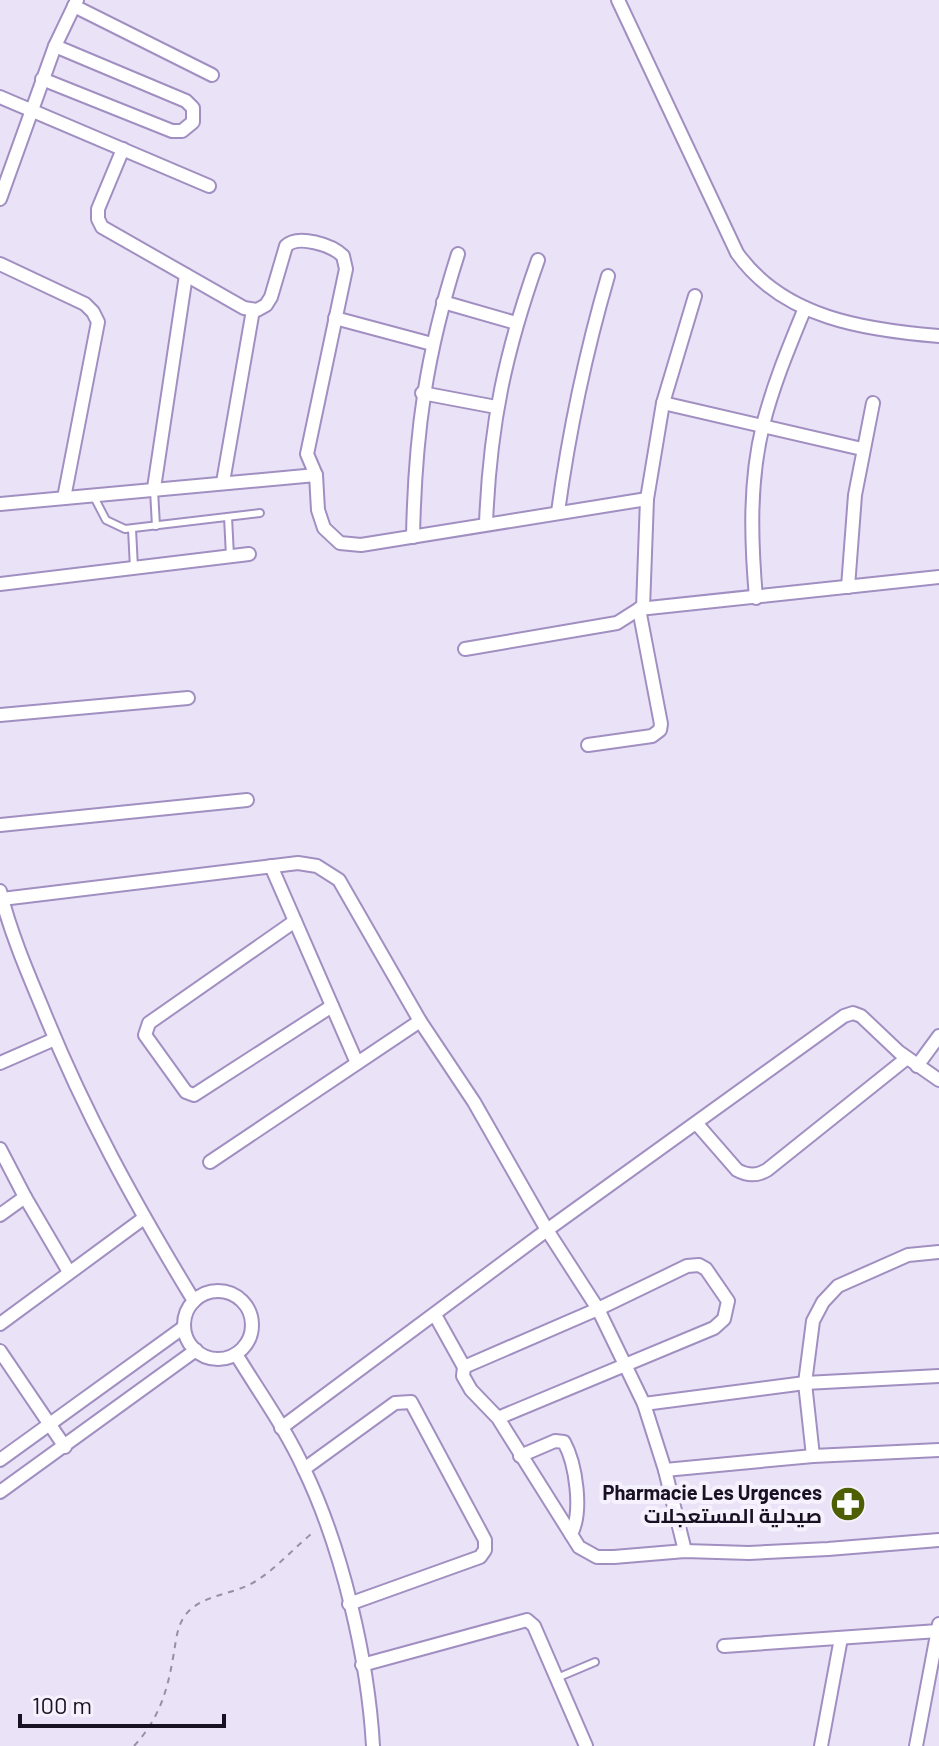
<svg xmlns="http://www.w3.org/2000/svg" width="939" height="1746" font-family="Barlow,Cairo,sans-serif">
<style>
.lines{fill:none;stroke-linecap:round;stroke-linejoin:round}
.service-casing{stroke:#a18fc1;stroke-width:10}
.minor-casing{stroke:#a18fc1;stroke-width:16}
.path{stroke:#9790a4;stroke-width:2;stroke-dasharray:6 6;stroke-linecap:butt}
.service{stroke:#fff;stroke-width:6}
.minor{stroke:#fff;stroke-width:12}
.labels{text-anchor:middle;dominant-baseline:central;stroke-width:8;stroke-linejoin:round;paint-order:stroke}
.poi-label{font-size:20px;font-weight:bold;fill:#181123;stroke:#f5f2fd;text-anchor:end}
</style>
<rect width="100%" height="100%" fill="#eae3f8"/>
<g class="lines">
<defs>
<g id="service">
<path d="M154 490 156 526"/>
<path d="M93 495 106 520 125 529 260 513"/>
<path d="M228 517 230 556"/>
<path d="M132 529 134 568"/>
<path d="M557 1678 595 1662"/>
</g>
<g id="minor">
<path d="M618 0 737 253C783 318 865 330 939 336"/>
<path d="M74 6 212 75"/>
<path d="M42 79 172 131H182L193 122V108L186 101 55 46"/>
<path d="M0 97 209 186"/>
<path d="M123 149 98 209V219L102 227 244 308 257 310 266 305 271 297 286 246C298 234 332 245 343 256L346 269 307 454 316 475 318 510 324 528 340 543 361 545 647 499"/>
<path d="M0 199 55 46 77 0"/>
<path d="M0 264 85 304 93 312 98 322 64 498"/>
<path d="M443 302 516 323"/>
<path d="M335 318 432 344"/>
<path d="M422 393 496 407"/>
<path d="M663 403 862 449"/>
<path d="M223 482 253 310"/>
<path d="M154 488 186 275"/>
<path d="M0 504 316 475"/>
<path d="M558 512C569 431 585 355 608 276"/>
<path d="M486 523C490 424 505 353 538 260"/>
<path d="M413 537C415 433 426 354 458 254"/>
<path d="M0 584 249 554"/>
<path d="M848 587 855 495 873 403"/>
<path d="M756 598C751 540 749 482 763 425 773 385 789 347 805 308"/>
<path d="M643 608 647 499 663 403 695 296"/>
<path d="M465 649 617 623 639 609 939 577"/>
<path d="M0 715 188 698"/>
<path d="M588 745 652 736 660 730 661 724 639 609"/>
<path d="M0 825 247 800"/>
<path d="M271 866 357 1063"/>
<path d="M0 891C10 931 26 969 42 1007 84 1112 135 1204 194 1301"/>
<path d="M2 899 298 863 317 866 339 880 420 1021 474 1102 547 1230 598 1309 644 1404 665 1470 685 1551"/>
<path d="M295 921 149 1023 145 1035 186 1092 194 1095 332 1006"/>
<path d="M0 1063 55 1039"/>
<path d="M917 1066 939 1036"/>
<path d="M697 1124 737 1170C748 1176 757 1176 767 1170L907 1058"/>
<path d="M0 1149 25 1197 0 1215"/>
<path d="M210 1162 420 1021"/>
<path d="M25 1197 69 1272"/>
<circle cx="218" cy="1325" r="34"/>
<path d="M435 1315 464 1367"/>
<path d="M0 1324 144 1218"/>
<path d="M0 1351 65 1447"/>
<path d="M236 1354C259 1392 286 1429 304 1469 342 1548 368 1659 373 1746"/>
<path d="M644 1404 805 1383 939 1376"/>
<path d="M498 1418 714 1328 724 1319 728 1301 706 1269 699 1265 687 1266 598 1309 464 1367 463 1376 471 1390 498 1418 579 1547 597 1557H614L685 1551 749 1553 828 1549 939 1540"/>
<path d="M281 1428 547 1230 844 1016 853 1013 861 1016 899 1052 939 1080"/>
<path d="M520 1456 555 1441 564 1442C576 1464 583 1512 571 1534"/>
<path d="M813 1456 805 1383 813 1321 823 1302 838 1286 908 1255 939 1252"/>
<path d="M0 1460 184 1327"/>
<path d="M304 1469 395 1403 411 1402 485 1540V1550L480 1557 349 1604"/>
<path d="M665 1470 813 1456 939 1450"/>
<path d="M0 1492 196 1350"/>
<path d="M724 1646 938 1631"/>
<path d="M362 1665 527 1620 534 1626 586 1746"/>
<path d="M821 1746 841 1638"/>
<path d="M916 1746 939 1624"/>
</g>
</defs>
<use href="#service" class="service-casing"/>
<use href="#minor" class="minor-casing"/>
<path class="path" d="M134 1746C160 1718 168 1689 174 1652 176 1641 177 1627 184 1617 198 1596 228 1595 249 1585 274 1572 293 1548 315 1531"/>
<use href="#service" class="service"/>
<use href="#minor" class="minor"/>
</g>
<defs>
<symbol id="pharmacy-disc" viewBox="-11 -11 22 22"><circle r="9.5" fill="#4e5f03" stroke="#f5f2fd"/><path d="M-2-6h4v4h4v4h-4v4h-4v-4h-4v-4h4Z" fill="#fff"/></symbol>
</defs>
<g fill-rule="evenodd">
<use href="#pharmacy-disc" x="828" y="1484" width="40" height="40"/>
</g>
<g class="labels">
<g class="poi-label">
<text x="822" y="1492">Pharmacie Les Urgences<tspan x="822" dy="23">صيدلية المستعجلات</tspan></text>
</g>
</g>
<path d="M20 1714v12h204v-12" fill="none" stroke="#181123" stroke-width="4"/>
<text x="32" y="1714" font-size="24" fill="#181123" stroke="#f5f2fd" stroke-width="6" paint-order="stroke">100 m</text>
</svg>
